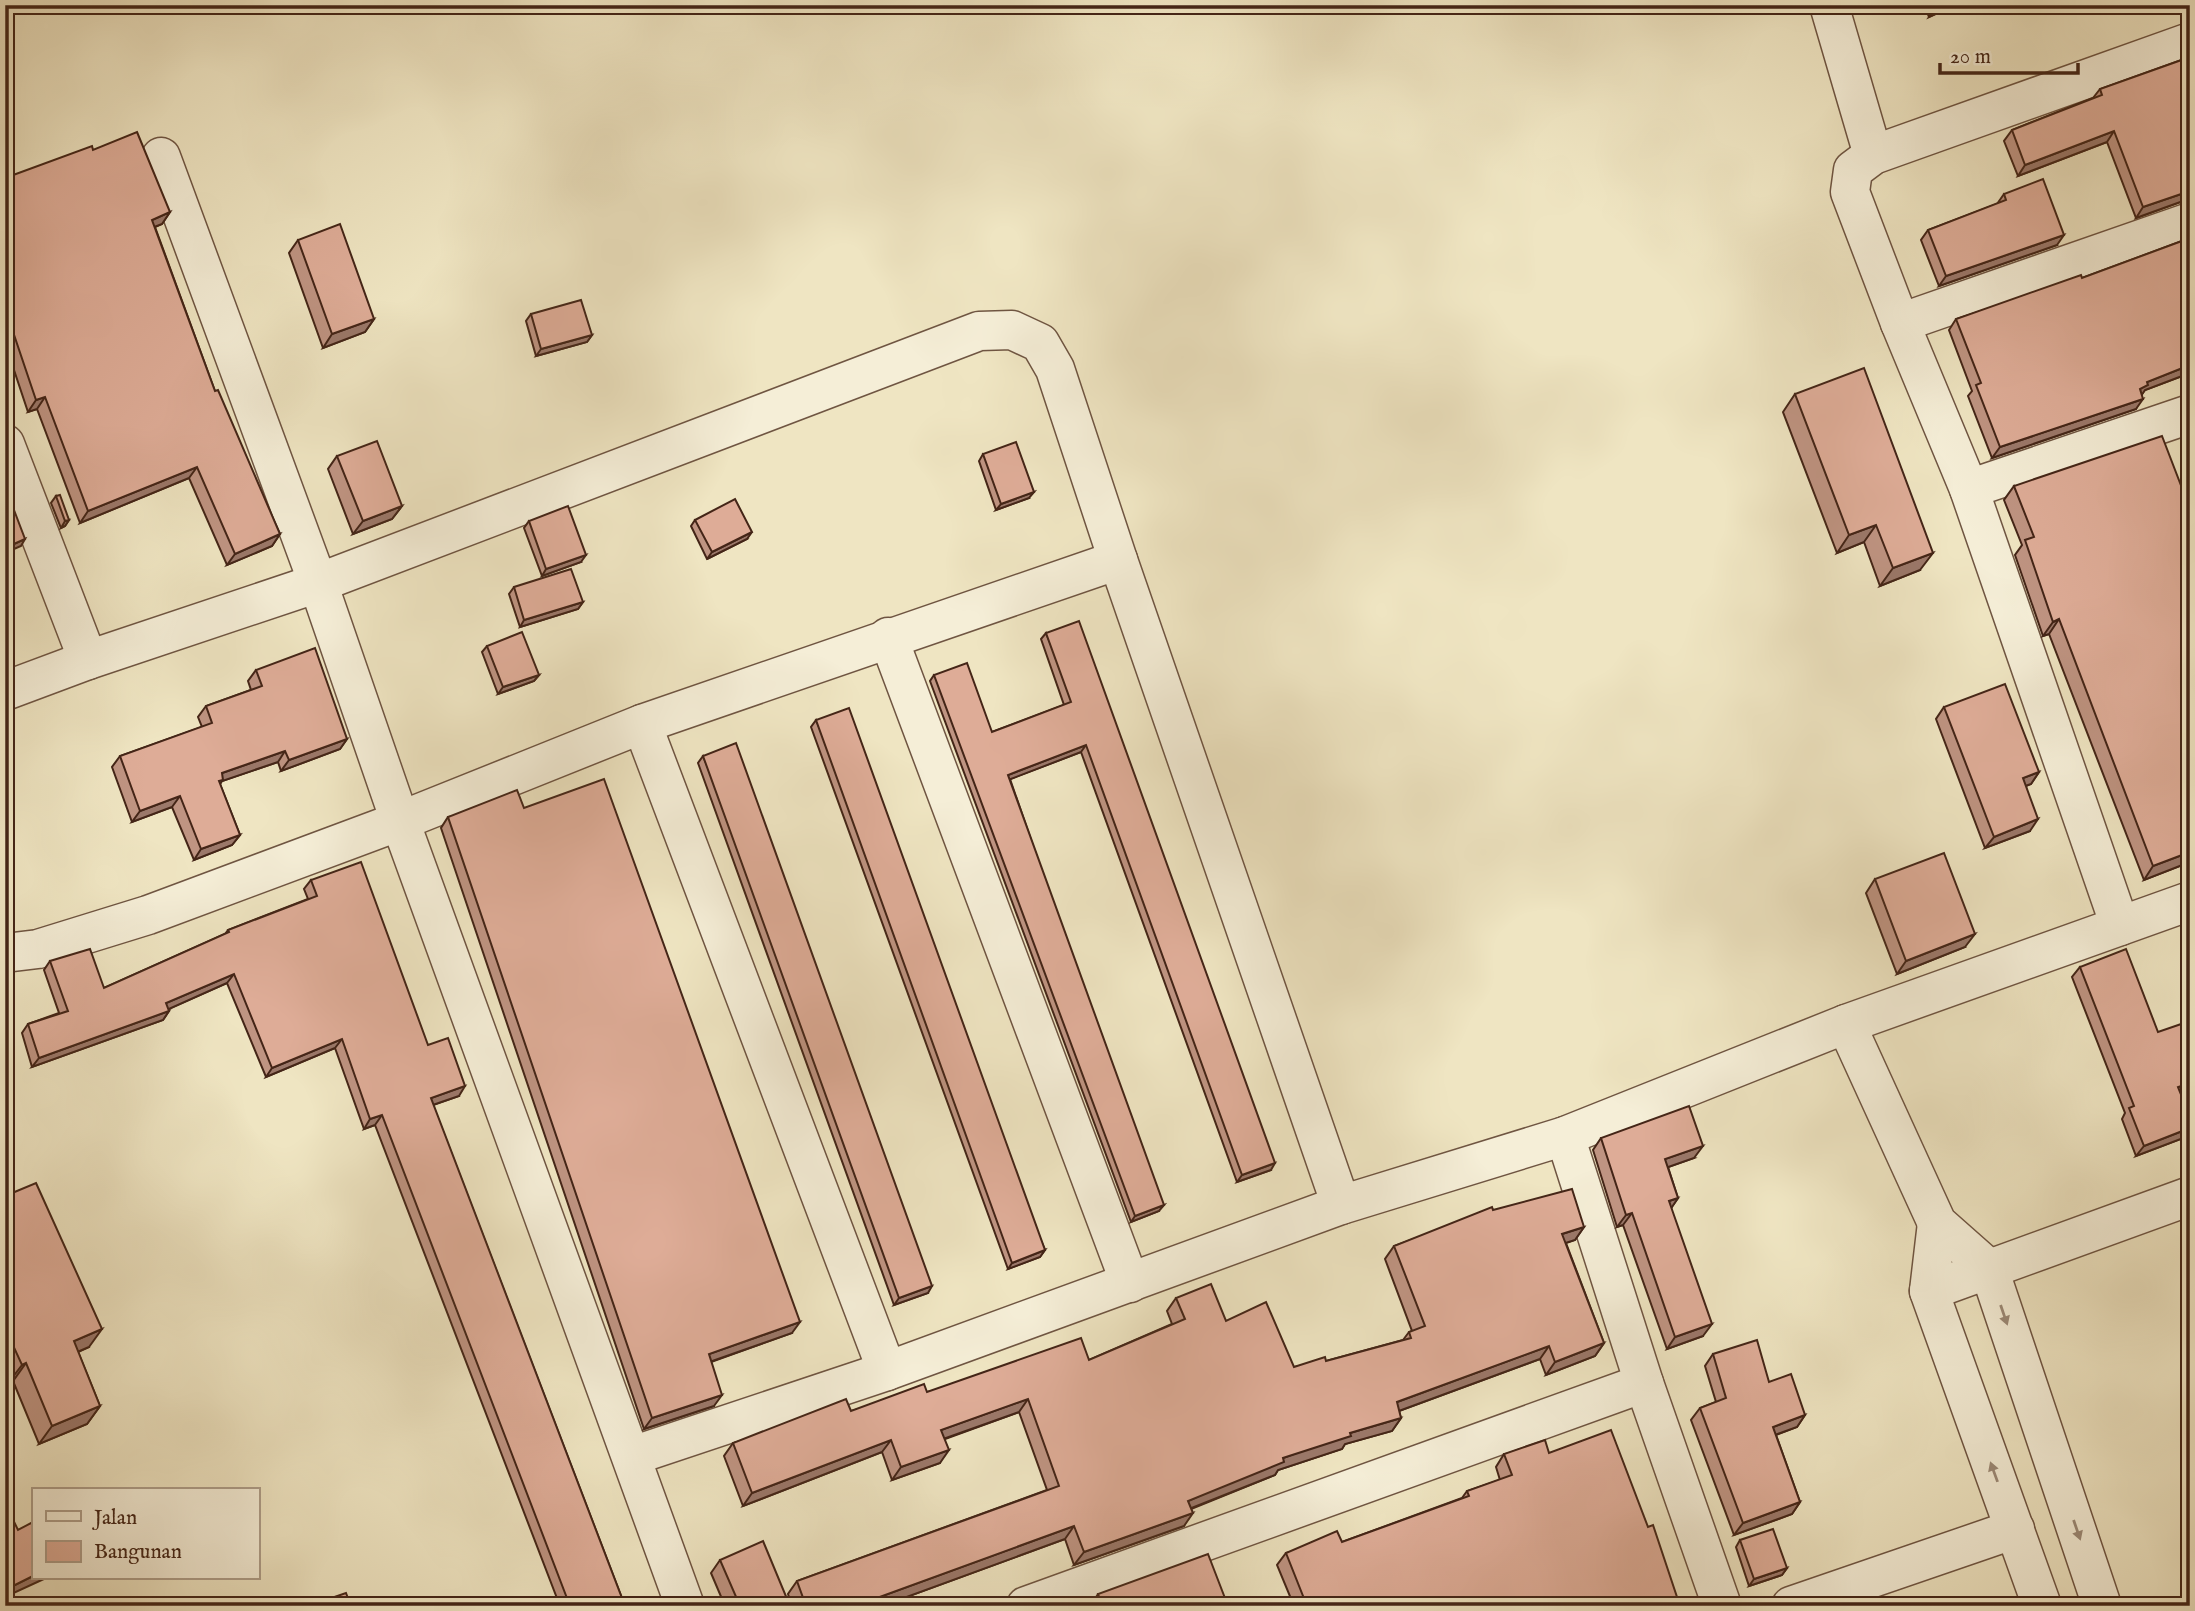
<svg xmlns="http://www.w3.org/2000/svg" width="2195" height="1611" font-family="'IM FELL English',serif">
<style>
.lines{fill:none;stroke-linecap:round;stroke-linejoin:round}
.street-casing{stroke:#6f5542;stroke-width:41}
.street{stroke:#f5eed7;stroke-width:38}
.wall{fill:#bf9482;stroke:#442517;stroke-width:2}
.shaded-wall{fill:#9b786a;stroke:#442517;stroke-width:2}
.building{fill:#deac97;stroke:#442517;stroke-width:2}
.oneway{fill:#9c8a77}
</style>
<rect width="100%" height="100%" fill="#efe5c2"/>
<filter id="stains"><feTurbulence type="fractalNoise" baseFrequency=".00286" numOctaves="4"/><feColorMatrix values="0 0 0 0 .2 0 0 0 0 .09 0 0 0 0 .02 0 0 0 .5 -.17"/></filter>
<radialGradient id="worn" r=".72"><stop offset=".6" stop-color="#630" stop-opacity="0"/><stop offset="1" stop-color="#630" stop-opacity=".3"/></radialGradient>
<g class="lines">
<defs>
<g id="street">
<path d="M1829 5 1873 155"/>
<path d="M161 157 318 583 400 821 685 1606"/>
<path d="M1900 323 2190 222"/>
<path d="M5 444 88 660"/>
<path d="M1969 489 2190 414"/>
<path d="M888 637 1130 1283"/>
<path d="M5 691 88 660 318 583 979 331 1012 330 1040 343 1055 369 1118 560 1341 1205"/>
<path d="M642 724 887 1371"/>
<path d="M2120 926 1969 489 1900 323 1850 192 1853 170 1873 155 2190 42"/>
<path d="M5 953 38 949 148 915 400 821 642 724 1118 560"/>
<path d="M1846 1024 1937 1223 1989 1269 2102 1606"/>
<path d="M1565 1136 1644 1383 1722 1606"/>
<path d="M1937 1223 1929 1291 2042 1606"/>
<path d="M1929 1291 2190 1196"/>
<path d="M632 1456 887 1371 1341 1205 1565 1136 1846 1024 2190 901"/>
<path d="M1026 1606 1644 1383"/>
<path d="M1791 1606 2015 1529"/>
</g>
</defs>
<use href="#street" class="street-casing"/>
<use href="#street" class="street"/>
</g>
<g class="wall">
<path d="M1924 5H1955L1929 17Z"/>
<path d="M2190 57V201H2183L2136 218 2107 142 2018 176 2004 141 2012 130 2093 98 2100 89Z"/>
<path d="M93 150 170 212 162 224 155 227 215 391 280 534 272 546 227 565 189 478 80 523 37 409 28 412 5 343V178Z"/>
<path d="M2004 194 2057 245 1939 286 1921 240 1928 230 1997 204Z"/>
<path d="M2190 238V373L2145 390 2142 394 2136 409 1992 458 1968 396 1972 391 1949 330 1956 319 2082 278Z"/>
<path d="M298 240 374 319 365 332 323 348 289 253Z"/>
<path d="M531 314 592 335 587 342 536 356 526 321Z"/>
<path d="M1795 394 1920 570 1880 586 1864 542 1837 553 1783 412Z"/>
<path d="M983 454 1029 498 996 510 979 461Z"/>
<path d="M337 456 402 506 392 519 353 534 328 469Z"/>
<path d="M2014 486 2190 862 2144 880 2049 634 2043 636 2015 555 2022 545 2004 500Z"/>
<path d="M56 496 69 520 65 526 61 528 51 503Z"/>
<path d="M695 520 747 539 707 559 691 526Z"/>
<path d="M529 521 581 562 542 576 524 528Z"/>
<path d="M514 587 583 602 578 609 520 627 509 594Z"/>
<path d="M1046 633 1271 1170 1237 1182 1081 752 1010 779 1159 1211 1131 1222 930 681 934 675 992 732 1064 705 1041 639Z"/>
<path d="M487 646 539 675 534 681 498 694 482 652Z"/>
<path d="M256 670 347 739 340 749 281 771 278 762 222 781 220 784 240 835 232 845 194 860 172 807 132 822 112 767 120 756 202 727 198 717 206 706 251 690 248 681Z"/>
<path d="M1944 707 2039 772 2031 784 2026 786 2030 831 1985 848 1936 719Z"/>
<path d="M816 720 1045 1250 1040 1257 1008 1269 811 727Z"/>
<path d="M703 756 928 1293 894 1305 698 763Z"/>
<path d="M524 808 792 1333 711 1362 714 1406 644 1429 441 828 448 817Z"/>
<path d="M1875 879 1965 947 1897 974 1866 893Z"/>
<path d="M311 880 428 1045 459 1096 433 1105 625 1606H560L375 1125 364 1129 335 1048 266 1077 227 983 168 1009 169 1011 163 1020 32 1067 22 1033 28 1024 59 1013 44 970 50 961 104 988 225 934 228 930 308 899 304 889Z"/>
<path d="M2080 967 2190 1117V1132L2186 1137 2136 1156 2122 1119 2125 1113 2072 977Z"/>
<path d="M1601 1138 1694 1158 1668 1167 1678 1198 1671 1208 1703 1336 1667 1349 1623 1225 1617 1227 1593 1150Z"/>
<path d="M5 1196 89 1347 78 1352 100 1406 87 1424 39 1444 13 1381 9 1382 5 1374Z"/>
<path d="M1493 1210 1584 1227 1575 1240 1566 1243 1604 1343 1595 1356 1546 1375 1540 1359 1399 1411 1401 1418 1392 1431 1345 1444 1342 1449 1278 1470 1275 1475 1191 1509 1184 1526 1074 1565 1065 1539 882 1606H792L788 1594 797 1581 1047 1490 1019 1412 945 1439 940 1463 892 1480 882 1452 743 1506 724 1456 733 1443 851 1411 927 1392 1089 1360 1172 1324 1167 1311 1176 1298 1226 1321 1294 1367 1326 1361 1403 1340 1409 1332 1412 1331 1385 1259 1394 1246Z"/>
<path d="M2190 1350V1383L2182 1362Z"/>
<path d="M1713 1354 1769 1382 1805 1415 1797 1427 1776 1435 1800 1502 1792 1514 1734 1535 1691 1420 1700 1408 1716 1402 1705 1366Z"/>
<path d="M1549 1453 1648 1527 1680 1606H1294L1277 1565 1286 1553 1342 1542 1462 1498 1467 1491 1500 1480 1496 1467 1504 1454Z"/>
<path d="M1740 1540 1787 1568 1782 1575 1749 1586 1736 1547Z"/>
<path d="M720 1560 790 1606H725L711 1573Z"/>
<path d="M1098 1594 1228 1606 1093 1602Z"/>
</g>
<g class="shaded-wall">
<path d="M1937 5H1955L1929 17Z"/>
<path d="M2114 131 2107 142 2018 176 2025 165Z"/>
<path d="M2190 191V201H2183L2136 218 2143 207Z"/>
<path d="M170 212 162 224 144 231 152 220Z"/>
<path d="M2064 235 2057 245 1939 286 1946 276Z"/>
<path d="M374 319 365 332 323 348 332 334Z"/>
<path d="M592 335 587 342 536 356 541 349Z"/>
<path d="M2190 365V373L2145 390 2141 396 2140 389 2147 382Z"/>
<path d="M45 397 37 409 28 412 36 400Z"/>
<path d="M2143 399 2136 409 1992 458 2000 447Z"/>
<path d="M197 467 189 478 80 523 88 511Z"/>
<path d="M1034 492 1029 498 996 510 1001 504Z"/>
<path d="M402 506 392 519 353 534 363 521Z"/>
<path d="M69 520 65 526 61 528 65 521Z"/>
<path d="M1876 525 1864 542 1837 553 1849 535Z"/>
<path d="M752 532 747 539 707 559 712 552Z"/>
<path d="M280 534 272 546 227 565 235 554Z"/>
<path d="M25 539 21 546 5 553V548Z"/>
<path d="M1933 553 1920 570 1880 586 1893 568Z"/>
<path d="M586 555 581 562 542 576 546 569Z"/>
<path d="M583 602 578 609 520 627 524 620Z"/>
<path d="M2059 619 2049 634 2043 636 2053 622Z"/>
<path d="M539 675 534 681 498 694 503 687Z"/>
<path d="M347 739 340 749 281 771 289 760Z"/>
<path d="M1086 745 1081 752 1003 782 1008 775Z"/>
<path d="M285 751 278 762 222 781 216 790 222 773Z"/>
<path d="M2039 772 2031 784 2014 790 2023 778Z"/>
<path d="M180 796 172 807 132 822 140 811Z"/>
<path d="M2038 819 2030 831 1985 848 1994 837Z"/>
<path d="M240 835 232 845 194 860 201 849Z"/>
<path d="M2190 852V862L2144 880 2153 866Z"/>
<path d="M1975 934 1965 947 1897 974 1906 961Z"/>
<path d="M234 974 227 983 160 1013 166 1003Z"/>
<path d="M169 1011 163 1020 32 1067 39 1058Z"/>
<path d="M342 1039 335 1048 266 1077 272 1068Z"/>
<path d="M2190 1083V1091L2171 1098 2178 1087Z"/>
<path d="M465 1086 459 1096 424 1108 431 1098Z"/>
<path d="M382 1115 375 1125 364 1129 370 1119Z"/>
<path d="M2190 1128V1132L2186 1137 2136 1156 2144 1146Z"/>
<path d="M1703 1146 1694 1158 1657 1171 1665 1159Z"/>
<path d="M1275 1163 1271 1170 1237 1182 1242 1175Z"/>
<path d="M1678 1198 1670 1210 1669 1201Z"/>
<path d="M1164 1205 1159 1211 1131 1222 1135 1216Z"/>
<path d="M1632 1213 1623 1225 1617 1227 1626 1215Z"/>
<path d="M1584 1227 1575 1240 1553 1247 1562 1234Z"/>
<path d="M1045 1250 1040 1257 1008 1269 1012 1263Z"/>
<path d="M932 1286 928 1293 894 1305 899 1298Z"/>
<path d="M800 1322 792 1333 701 1365 709 1354Z"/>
<path d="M1712 1324 1703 1336 1667 1349 1675 1337Z"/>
<path d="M102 1329 89 1347 61 1359 74 1341Z"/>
<path d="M1604 1343 1595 1356 1546 1375 1555 1362Z"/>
<path d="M1549 1346 1540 1359 1388 1415 1397 1402Z"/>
<path d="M26 1363 13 1381 9 1382 22 1365Z"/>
<path d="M722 1395 714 1406 644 1429 652 1418Z"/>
<path d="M1028 1399 1019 1412 932 1443 941 1430Z"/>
<path d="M100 1406 87 1424 39 1444 52 1426Z"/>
<path d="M1805 1415 1797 1427 1764 1439 1773 1427Z"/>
<path d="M1401 1418 1392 1431 1345 1444 1342 1449 1278 1470 1275 1475 1179 1513 1188 1501 1283 1458 1350 1433Z"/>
<path d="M891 1440 882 1452 743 1506 752 1493Z"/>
<path d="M949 1450 940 1463 892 1480 901 1467Z"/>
<path d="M1800 1502 1792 1514 1734 1535 1743 1523Z"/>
<path d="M1193 1513 1184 1526 1074 1565 1084 1552Z"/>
<path d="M1074 1526 1065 1539 882 1606H855Z"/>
<path d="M1787 1568 1782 1575 1749 1586 1754 1579Z"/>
<path d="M33 1576V1578H46L5 1597V1590Z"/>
</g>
<g class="building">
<path d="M2190 57V191L2143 207 2114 131 2025 165 2012 130 2102 95 2100 89Z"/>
<path d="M137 132 170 212 152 220 215 391 218 390 280 534 235 554 197 467 88 511 45 397 36 400 5 308V178L92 146 93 150Z"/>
<path d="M2043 179 2064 235 1946 276 1928 230 2006 200 2004 194Z"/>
<path d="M340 224 374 319 332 334 298 240Z"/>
<path d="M2190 238V365L2147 382 2148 385 2140 389 2143 399 2000 447 1976 385 1981 383 1956 319 2081 275 2082 278Z"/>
<path d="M581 300 592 335 541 349 531 314Z"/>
<path d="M1864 368 1933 553 1893 568 1876 525 1849 535 1795 394Z"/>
<path d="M2162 436 2190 509V852L2153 866 2059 619 2053 622 2025 540 2034 537 2014 486Z"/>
<path d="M377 441 402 506 363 521 337 456Z"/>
<path d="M1016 442 1034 492 1001 504 983 454Z"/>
<path d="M60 495 69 520 65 521 56 496Z"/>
<path d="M735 499 752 532 712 552 695 520Z"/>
<path d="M568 506 586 555 546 569 529 521Z"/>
<path d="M14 510 25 539 5 548V513Z"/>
<path d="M571 569 583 602 524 620 514 587Z"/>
<path d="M1079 621 1275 1163 1242 1175 1086 745 1008 775 1164 1205 1135 1216 934 675 967 663 992 732 1071 702 1046 633Z"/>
<path d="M522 632 539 675 503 687 487 646Z"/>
<path d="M315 648 347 739 289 760 285 751 222 773 223 780 219 781 240 835 201 849 180 796 140 811 120 756 212 723 206 706 262 686 256 670Z"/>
<path d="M2005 684 2039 772 2023 778 2038 819 1994 837 1944 707Z"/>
<path d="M849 708 1045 1250 1012 1263 816 720Z"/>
<path d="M736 743 932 1286 899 1298 703 756Z"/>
<path d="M604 779 800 1322 709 1354 722 1395 652 1418 448 817 517 790 524 808Z"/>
<path d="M1944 853 1975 934 1906 961 1875 879Z"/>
<path d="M361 862 428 1045 448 1038 465 1086 431 1098 625 1606H570L382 1115 370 1119 342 1039 272 1068 234 974 166 1003 169 1011 39 1058 28 1024 68 1011 50 961 90 949 104 988 229 932 228 930 317 896 311 880Z"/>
<path d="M2126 949 2158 1032 2190 1021V1083L2178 1087 2190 1117V1128L2144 1146 2129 1108 2134 1106 2080 967Z"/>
<path d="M1689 1106 1703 1146 1665 1159 1678 1198 1669 1201 1712 1324 1675 1337 1632 1213 1626 1215 1601 1138Z"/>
<path d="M36 1183 102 1329 74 1341 100 1406 52 1426 26 1363 22 1365 5 1328V1196Z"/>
<path d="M1572 1189 1584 1227 1562 1234 1604 1343 1555 1362 1549 1346 1397 1402 1401 1418 1350 1433 1351 1436 1283 1458 1284 1462 1188 1501 1193 1513 1084 1552 1074 1526 855 1606H806L797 1581 1059 1486 1028 1399 941 1430 949 1450 901 1467 891 1440 752 1493 733 1443 846 1399 851 1411 924 1384 927 1392 1081 1338 1089 1360 1185 1319 1176 1298 1211 1284 1226 1321 1266 1302 1294 1367 1325 1357 1326 1361 1411 1338 1409 1332 1425 1326 1394 1246 1492 1207 1493 1210Z"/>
<path d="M1757 1340 1769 1382 1791 1374 1805 1415 1773 1427 1800 1502 1743 1523 1700 1408 1726 1398 1713 1354Z"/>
<path d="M1611 1430 1648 1527 1653 1525 1680 1606H1307L1286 1553 1337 1531 1342 1542 1469 1496 1467 1491 1512 1475 1504 1454 1545 1440 1549 1453Z"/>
<path d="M5 1503 18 1530 33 1522V1576L5 1590Z"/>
<path d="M1773 1529 1787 1568 1754 1579 1740 1540Z"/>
<path d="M763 1541 790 1606H740L720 1560Z"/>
<path d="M1208 1554 1228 1606H1078L1100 1599 1098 1594Z"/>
<path d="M346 1593 351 1606H308Z"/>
</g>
<defs><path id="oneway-solid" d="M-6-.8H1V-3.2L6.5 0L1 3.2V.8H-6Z" transform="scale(1.75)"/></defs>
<g class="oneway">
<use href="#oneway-solid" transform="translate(2004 1315) rotate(71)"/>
<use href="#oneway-solid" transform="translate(1994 1472) rotate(-110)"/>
<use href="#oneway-solid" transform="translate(2077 1530) rotate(71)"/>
</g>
<rect width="2195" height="1611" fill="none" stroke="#efe5c2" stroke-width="28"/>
<rect x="7" y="7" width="2181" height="1597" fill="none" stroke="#442517" stroke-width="3.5"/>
<rect x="14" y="14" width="2167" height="1583" fill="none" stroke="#442517" stroke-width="2"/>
<rect x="32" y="1488" width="228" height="91" fill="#f5eed7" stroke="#ae9e8a" stroke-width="2"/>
<rect x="46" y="1511" width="35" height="10" fill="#f5eed7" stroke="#ae9e8a" stroke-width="2"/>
<text x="94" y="1524" font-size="21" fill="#442517">Jalan</text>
<rect x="46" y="1541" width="35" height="21" fill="#deac97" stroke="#ae9e8a" stroke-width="2"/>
<text x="94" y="1558" font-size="21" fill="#442517">Bangunan</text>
<path d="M1940 63v10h138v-10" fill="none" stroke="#442517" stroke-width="3.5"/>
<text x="1950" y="63" font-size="21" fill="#442517" stroke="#f5eed7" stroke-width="5" paint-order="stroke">20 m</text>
<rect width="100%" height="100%" filter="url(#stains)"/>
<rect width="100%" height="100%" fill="url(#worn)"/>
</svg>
